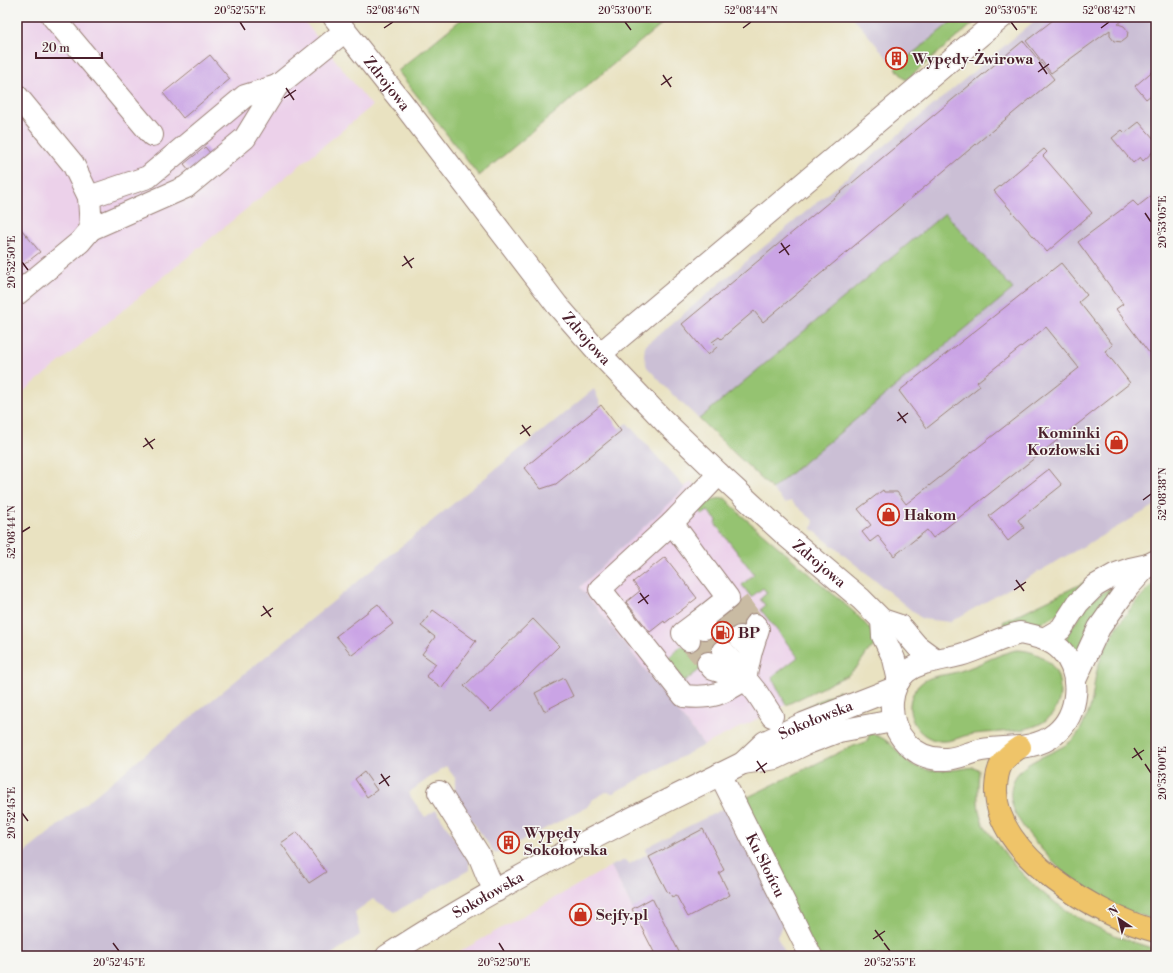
<svg xmlns="http://www.w3.org/2000/svg" width="1173" height="973" font-family="'Libre Bodoni',serif">
<style>
.built{fill:#ecd1ea}
.industrial{fill:#cbbfd5}
.green{fill:#95c371;stroke:#70714e}
.building{fill:#caa4e5}
.lines{fill:none;stroke-linecap:round;stroke-linejoin:round}
.minor-tunnel{stroke:#c9bba3;stroke-width:22;stroke-dasharray:22 11;stroke-linecap:butt}
.minor-casing{stroke:#9a8076;stroke-width:24}
.highway-casing{stroke:#9a8076;stroke-width:24}
.minor{stroke:#fff;stroke-width:22}
.highway{stroke:#efc469;stroke-width:22}
.ticks{fill:none;stroke:#4a1f2b;stroke-width:1.5}
.labels{text-anchor:middle;dominant-baseline:central;stroke-width:3;stroke-linejoin:round;paint-order:stroke}
.poi-label{font-size:15px;font-weight:bold;fill:#4a1f2b;stroke:#f6f6f2;text-anchor:start}
.street-label{font-size:15px;fill:#4a1f2b;stroke:#f6f6f2}
.neatline{fill:none;stroke:#4a1f2b;stroke-width:1.5}
.ticks-label{font-size:10px;text-anchor:middle;fill:#4a1f2b}
</style>
<rect width="100%" height="100%" fill="#f6f6f2"/>
<filter id="ink" filterUnits="userSpaceOnUse"><feTurbulence type="fractalNoise" baseFrequency=".025" numOctaves="2"/><feDisplacementMap in="SourceGraphic" scale="8" xChannelSelector="R" yChannelSelector="G"/><feConvolveMatrix kernelMatrix="1 2 1 2 8 2 1 2 1" color-interpolation-filters="sRGB"/></filter>
<filter id="wash" filterUnits="userSpaceOnUse"><feTurbulence type="fractalNoise" baseFrequency=".012" numOctaves="4" result="noise"/><feDisplacementMap in="SourceGraphic" scale="16" xChannelSelector="R" yChannelSelector="G"/><feGaussianBlur stdDeviation="0.9" result="paint"/><feColorMatrix in="noise" values="0 0 0 0 0 0 0 0 0 0 0 0 0 0 0 0 0 1.4 0 .05"/><feComposite in="paint" operator="in"/></filter>
<g filter="url(#wash)">
<rect width="100%" height="100%" fill="#e9e2c1"/>
<g class="built">
<path d="M17 17H301L372 106 17 397Z"/>
<path d="M691 481 734 524 839 679 704 745 580 587Z"/>
<path d="M611 866 656 956H452Z"/>
</g>
<g class="industrial">
<path d="M853 17H957L909 57 904 55 893 65Z"/>
<path d="M1039 17H1156V505L950 622 922 619 812 529 814 521 791 501 785 503 772 489 1013 289 945 213 699 419 673 395 647 367 644 356 645 346Z"/>
<path d="M594 389 601 405 619 428 627 423 685 488 580 587 704 745 613 793 606 792 592 800 587 807 515 844 514 842 511 844 495 854 455 796V778L446 766 408 793 425 817 436 810 469 861V870L395 912 373 899 355 912 360 935 329 956H17V859Z"/>
<path d="M729 806 785 919 777 937 787 956H656L611 866 625 860 629 864 647 854 646 849 651 845Z"/>
</g>
<g class="green">
<path d="M464 17H670L479 176 398 71Z"/>
<path d="M957 17H981L906 80 895 68Z"/>
<path d="M945 213 1013 289 772 489 699 419Z"/>
<path d="M725 498 740 514 855 613 870 629 879 643 869 650 857 667 848 675 786 705 772 677 798 657 761 610 765 605 760 599 767 593 763 588 751 597 742 585 754 574 716 525 717 521 708 511 702 515 700 512C703 500 714 499 725 498Z"/>
<path d="M1087 581C1071 599 1061 619 1036 623 1025 625 1015 623 1004 625L1003 622Z"/>
<path d="M1156 581V920C1128 912 1100 901 1077 884 1065 875 1054 863 1044 852 1027 832 999 804 1016 776 1029 756 1063 753 1076 736 1080 731 1083 724 1086 718 1093 705 1093 688 1096 674 1106 636 1129 608 1156 581Z"/>
<path d="M1118 582 1077 652H1075L1066 640 1069 632 1090 602Z"/>
<path d="M681 646 686 647 702 668 684 682 668 658Z"/>
<path d="M1016 650C1032 650 1046 656 1055 670 1060 679 1061 689 1059 700 1050 740 993 728 964 736 956 739 948 742 940 741 913 738 899 704 920 684 928 677 937 676 948 674 972 670 993 655 1016 650Z"/>
<path d="M839 691 845 693 847 699 805 712 798 711Z"/>
<path d="M869 733C890 739 891 746 906 760 923 776 953 770 974 767L979 770C978 786 976 807 982 821 985 829 993 837 998 844 1037 900 1091 931 1156 949V956H818L740 801 848 748 868 741Z"/>
</g>
<g id="blocks">
<g class="building">
<path d="M1057 17H1127L1118 24 1124 26 1128 31 1127 38 1122 42 1114 41 1110 36V30L1051 73 1026 41Z"/>
<path d="M1023 41 1054 79 763 322 754 311 721 339 719 337 712 342 717 347 708 355 682 324Z"/>
<path d="M899 49 904 56 896 63 890 56Z"/>
<path d="M210 55 230 79 183 118 163 93Z"/>
<path d="M1156 68V91L1146 99 1135 86Z"/>
<path d="M1139 122 1156 141V149L1143 161 1140 157 1133 163 1112 138 1122 130 1125 133Z"/>
<path d="M205 147 211 154 190 171 184 164Z"/>
<path d="M1044 149 1047 152 1043 156 1092 213 1047 252 994 191Z"/>
<path d="M1156 192V362L1116 309 1123 304 1078 242 1133 201 1138 206Z"/>
<path d="M17 224 40 252 17 270Z"/>
<path d="M1061 263 1087 295 1079 302 1113 345 1105 351 1130 383 933 538 927 530 894 556 878 536 870 542 862 532 871 525 858 509 883 490 884 492H897L906 504 1079 368 1046 327 977 382 980 386 927 428 899 391Z"/>
<path d="M601 405 621 431 556 484 541 489 524 468Z"/>
<path d="M1049 469 1062 485 1018 520 1024 528 1008 541 989 516Z"/>
<path d="M665 557 697 598 665 623 664 621 650 632 626 602 640 591 633 582Z"/>
<path d="M742 600 759 622 703 666 685 643Z"/>
<path d="M378 604 393 624 352 655 336 636Z"/>
<path d="M433 610 476 641 442 688 426 676 436 664 422 654 435 637 421 626Z"/>
<path d="M533 619 559 646 491 712 464 686Z"/>
<path d="M564 678 573 696 544 711 535 693Z"/>
<path d="M364 772 377 790 367 797 355 779Z"/>
<path d="M703 829 724 870 719 873 730 895 688 917 676 895 672 897 669 892 668 893 649 857Z"/>
<path d="M297 832 326 872 309 883 281 843Z"/>
<path d="M511 837 514 842 505 847 502 842Z"/>
<path d="M652 898 681 956H656L632 909Z"/>
</g>
</g>
</g>
<g filter="url(#ink)">
<use href="#blocks" fill-opacity="0" stroke="#9a8076" stroke-width="1"/>
<g class="lines">
<g class="minor-tunnel">
<path d="M738 602 755 625"/>
<path d="M722 615 740 637"/>
<path d="M705 628 723 651"/>
<path d="M689 640 708 663"/>
</g>
<defs>
<g id="minor">
<path d="M53 17 152 135"/>
<path id="s1" d="M334 17 401 101 557 305 600 354 664 421 719 474 783 533 861 599 882 620 900 626 917 646 936 660"/>
<path d="M17 96 73 164 89 197 91 229 80 242 17 294"/>
<path d="M89 197 148 177 245 96 277 86"/>
<path d="M91 229 186 187 245 138 277 86 345 31"/>
<path d="M600 354 1002 17"/>
<path d="M672 523 600 589 684 696C711 699 723 694 745 679"/>
<path d="M882 620 883 636 894 659 899 681"/>
<path d="M705 628 699 621 728 598 672 523 719 474"/>
<path d="M1020 633C1035 636 1050 639 1061 650 1083 673 1079 715 1055 734 1035 751 1006 746 982 750 970 752 959 758 947 759 914 761 890 734 892 702 893 691 897 680 906 672 922 660 942 660 960 655 981 649 999 638 1020 633Z"/>
<path d="M1044 639 1061 629 1078 603 1095 586 1116 574 1130 569 1148 565 1156 561"/>
<path d="M689 640 683 633 699 621"/>
<path d="M723 651 757 693 772 716"/>
<path d="M751 651 758 629 755 625"/>
<path d="M708 663 713 669 745 679 751 651 740 637"/>
<path d="M1075 680 1099 628 1128 587 1148 565"/>
<path d="M743 763 776 758 805 744 839 731 893 721"/>
<path id="s2" d="M720 774 811 956"/>
<path d="M439 792 479 855 488 877 496 891"/>
<path id="s3" d="M387 956C500 882 622 823 743 763L765 742 803 724 895 688"/>
</g>
<path id="highway" d="M1020 747C1002 759 997 766 996 788 993 855 1100 917 1156 931"/>
</defs>
<use href="#minor" class="minor-casing"/>
<use href="#highway" class="highway-casing"/>
<use href="#minor" class="minor"/>
<use href="#highway" class="highway"/>
</g>
</g>
<path class="ticks" d="M240 22 245 30M625 22 631 30M1011 22 1017 30M384 28 393 22M743 28 751 22M1101 28 1109 22M1039 62 1047 74M1038 72 1049 64M663 75 671 87M661 85 672 77M286 88 294 100M284 98 296 90M1145 213 1151 222M781 243 789 255M779 253 790 245M404 256 412 268M22 262 28 270M402 266 414 258M898 412 906 423M897 421 908 413M522 425 530 436M520 434 531 426M145 438 153 449M143 447 155 439M1143 500 1151 494M22 532 30 527M1016 580 1024 591M1014 590 1026 582M640 593 648 604M638 603 649 595M263 606 271 617M261 616 273 608M1134 748 1142 760M1132 758 1144 750M757 761 765 773M1145 764 1151 773M756 771 767 763M381 774 389 786M379 784 390 776M22 813 28 821M875 930 883 941M873 939 885 931M113 943 119 951M499 943 504 951M884 943 890 951"/>
<defs>
<symbol id="building-ring" viewBox="-11 -11 22 22"><circle r="9.5" fill="#f6f6f2" stroke="#c8321e" stroke-width="1.5"/><path d="M-4-6H4V6H1V3H-1V6H-4ZM-2.5-4.3h1.7v1.8h-1.7ZM.8-4.3h1.7v1.8H.8ZM-2.5-1h1.7V.8h-1.7ZM.8-1h1.7V.8H.8Z" fill="#c8321e"/></symbol>
<symbol id="shop-ring" viewBox="-11 -11 22 22"><circle r="9.5" fill="#f6f6f2" stroke="#c8321e" stroke-width="1.5"/><path d="M-5-2.5h2.3a2.7 3.5 0 0 1 5.4 0H5L5.5 6h-11ZM-1.5-2.5h3a1.5 2.3 0 0 0-3 0Z" fill="#c8321e"/></symbol>
<symbol id="fuel-ring" viewBox="-11 -11 22 22"><circle r="9.5" fill="#f6f6f2" stroke="#c8321e" stroke-width="1.5"/><path d="M-5.5-6h7V0h2V4h1.3V-2.5L3-4.5l.8-.8L6-3V5H2.5V1h-1V6h-7ZM-4.2-4.7v3.2H.2V-4.7Z" fill="#c8321e"/></symbol>
</defs>
<g fill-rule="evenodd">
<use href="#building-ring" x="884" y="46" width="25" height="25"/>
<use href="#shop-ring" x="1104" y="430" width="25" height="25"/>
<use href="#shop-ring" x="876" y="502" width="25" height="25"/>
<use href="#fuel-ring" x="710" y="620" width="25" height="25"/>
<use href="#building-ring" x="496" y="830" width="25" height="25"/>
<use href="#shop-ring" x="568" y="902" width="25" height="25"/>
</g>
<g class="labels">
<g class="poi-label">
<text x="912" y="59">Wypędy-Żwirowa</text>
<text x="1100" y="433" text-anchor="end">Kominki<tspan x="1100" dy="17">Kozłowski</tspan></text>
<text x="904" y="515">Hakom</text>
<text x="738" y="633">BP</text>
<text x="524" y="833">Wypędy<tspan x="524" dy="17">Sokołowska</tspan></text>
<text x="596" y="915">Sejfy.pl</text>
</g>
<g class="street-label">
<text stroke="none"><textPath href="#s1" startOffset="85">Zdrojowa</textPath></text>
<text stroke="none"><textPath href="#s1" startOffset="409">Zdrojowa</textPath></text>
<text stroke="none"><textPath href="#s1" startOffset="733">Zdrojowa</textPath></text>
<text stroke="none"><textPath href="#s3" startOffset="491">Sokołowska</textPath></text>
<text stroke="none"><textPath href="#s2" startOffset="102">Ku Słońcu</textPath></text>
<text stroke="none"><textPath href="#s3" startOffset="118">Sokołowska</textPath></text>
</g>
</g>
<rect width="1173" height="973" fill="none" stroke="#f6f6f2" stroke-width="44"/>
<g transform="translate(1119 919) rotate(325)" stroke="#f6f6f2" stroke-width="3" paint-order="stroke">
<path d="M0-3L7 15L0 10L-7 15Z" fill="#4a1f2b"/>
<text y="-6" font-size="11" font-weight="bold" text-anchor="middle" fill="#4a1f2b">N</text>
</g>
<path d="M36 52v6h66v-6" fill="none" stroke="#4a1f2b" stroke-width="2"/>
<text x="42" y="52" font-size="12" fill="#4a1f2b" stroke="#f6f6f2" stroke-width="3" paint-order="stroke">20 m</text>
<rect x="22" y="22" width="1129" height="929" class="neatline"/>
<g class="ticks-label">
<text x="240" y="14">20°52'55"E</text>
<text x="393" y="14">52°08'46"N</text>
<text x="625" y="14">20°53'00"E</text>
<text x="751" y="14">52°08'44"N</text>
<text x="1011" y="14">20°53'05"E</text>
<text x="1109" y="14">52°08'42"N</text>
<text transform="translate(1162 222) rotate(-90)" y="4">20°53'05"E</text>
<text transform="translate(11 262) rotate(-90)" y="4">20°52'50"E</text>
<text transform="translate(1162 494) rotate(-90)" y="4">52°08'38"N</text>
<text transform="translate(11 532) rotate(-90)" y="4">52°08'44"N</text>
<text transform="translate(1162 773) rotate(-90)" y="4">20°53'00"E</text>
<text transform="translate(11 813) rotate(-90)" y="4">20°52'45"E</text>
<text x="119" y="966">20°52'45"E</text>
<text x="504" y="966">20°52'50"E</text>
<text x="890" y="966">20°52'55"E</text>
</g>
</svg>
